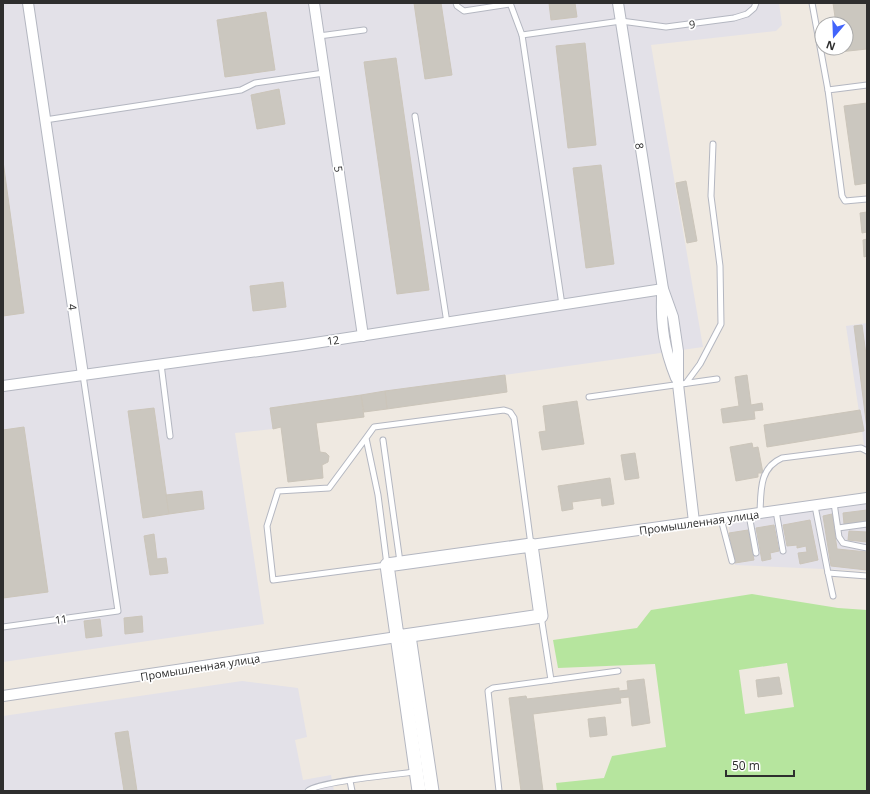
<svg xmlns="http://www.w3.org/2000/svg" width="870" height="794" font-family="'Open Sans',sans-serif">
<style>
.industrial{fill:#e3e1e8}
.green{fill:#b6e59e;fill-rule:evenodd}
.building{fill:#cbc7bf;stroke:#cbc5ba}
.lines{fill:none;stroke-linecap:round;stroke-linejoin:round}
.service-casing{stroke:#b4b7c1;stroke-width:7}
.minor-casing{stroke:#b4b7c1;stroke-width:12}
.tertiary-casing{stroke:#b4b7c1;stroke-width:15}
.service{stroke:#fff;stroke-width:5}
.minor{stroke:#fff;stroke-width:10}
.tertiary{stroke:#fff;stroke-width:13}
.labels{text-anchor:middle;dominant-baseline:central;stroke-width:3.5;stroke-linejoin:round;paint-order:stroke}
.street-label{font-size:11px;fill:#2e2e2e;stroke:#fff}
</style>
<rect width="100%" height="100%" fill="#efe9e1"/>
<g class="industrial">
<path d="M3 3H779L782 25 776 31 651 45 703 347 270 408 273 429 235 433 264 624 3 662Z"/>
<path d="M867 323V458H866L846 326Z"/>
<path d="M867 503V571L735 565 728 522Z"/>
<path d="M242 681 298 688 307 737 295 740 303 780 331 775 334 791H3V716Z"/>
</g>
<path class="green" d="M752 594 838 608 867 610V791H557L556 783 604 778 612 756 666 747 655 664 558 668 553 640 637 628 651 610ZM787 663 794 707 745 714 739 670Z"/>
<g class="building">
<path d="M414 3H441L452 75 425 79Z"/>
<path d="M549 3H575L577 17 551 20Z"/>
<path d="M833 3H867V49L839 52V48H846V24H836Z"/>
<path d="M266 12 275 70 225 77 217 20Z"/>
<path d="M585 43 596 145 568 148 556 46Z"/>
<path d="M396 58 429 290 397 294 364 62Z"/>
<path d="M279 89 285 124 257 129 251 95Z"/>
<path d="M867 103V183L855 185 844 106Z"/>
<path d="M3 161 24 313 3 316Z"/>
<path d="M601 165 614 264 586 268 573 168Z"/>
<path d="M686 181 697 241 687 243 676 183Z"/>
<path d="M867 212V232L862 233 860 213Z"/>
<path d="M867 239V256L864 257 863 240Z"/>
<path d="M283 282 286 307 253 311 250 286Z"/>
<path d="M862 325 867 362V429L854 326Z"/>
<path d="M505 375 507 392 387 409 385 391Z"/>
<path d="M747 375 751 405 762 403 763 410 754 411 755 419 723 423 721 409 739 406 735 377Z"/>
<path d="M385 391 387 409 364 412 361 395Z"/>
<path d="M361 395 364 417 316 423 320 452 326 453 329 456 328 462 322 465 323 478 288 482 281 427 273 429 270 408Z"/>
<path d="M577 401 584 444 542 450 539 432 546 431 543 406Z"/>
<path d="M154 408 169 514 143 518 128 411Z"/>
<path d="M860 410 864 431 767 447 764 425Z"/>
<path d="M24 427 48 592 3 598V430Z"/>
<path d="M752 443 753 448 758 447 763 473H758V477L736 481 730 447Z"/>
<path d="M635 453 639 478 625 480 621 455Z"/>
<path d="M610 478 614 504 602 506 601 498 572 502 573 509 562 511 558 486Z"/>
<path d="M202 491 204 509 169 514 166 495Z"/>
<path d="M867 510V521L844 524 843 513Z"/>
<path d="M832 514 837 549 867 552V570L831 566 823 516Z"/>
<path d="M810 520 818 560 800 564 798 553 807 552 806 546 797 548V545L787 546 783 525Z"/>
<path d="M774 525 779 551 770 553 771 559 762 561 756 528Z"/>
<path d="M748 530 754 560 735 563 729 533Z"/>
<path d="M849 531 867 532V542L848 540Z"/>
<path d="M154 534 157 559 166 558 168 573 150 575 144 536Z"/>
<path d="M142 616 143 632 125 634 124 618Z"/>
<path d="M100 619 102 636 86 638 84 621Z"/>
<path d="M779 677 782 694 758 697 756 680Z"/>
<path d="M644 679 650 723 632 726 629 697 620 698 621 703 533 714 543 791H521L509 698 526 696 527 699 619 688V691L628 690 627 681Z"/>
<path d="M605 717 607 735 590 737 588 719Z"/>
<path d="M128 731 137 791H124L115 733Z"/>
</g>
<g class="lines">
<defs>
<g id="service">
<path d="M456 3 457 6 464 11 510 4"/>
<path d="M510 3 522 35 562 305"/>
<path d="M812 3 828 90"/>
<path d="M522 35 621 21 666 27 734 18 747 14 754 8 756 3"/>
<path d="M319 36 364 30"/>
<path d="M867 85 828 90 842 196 845 201 867 199"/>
<path d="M415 116 447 323"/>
<path d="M45 120 241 90 255 83 324 73"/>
<path d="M161 364 170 436"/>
<path d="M686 383 700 364 721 324 720 266 711 196 713 144"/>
<path d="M589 397 717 379"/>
<path d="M366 438 329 488 278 491 267 526 273 580 387 565 378 495 366 438 374 427 504 410 510 412 514 418 531 545"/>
<path d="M383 440 400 562"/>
<path d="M834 503 839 537 843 543 867 548"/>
<path d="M815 506 828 573 867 576"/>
<path d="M776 511 783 551"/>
<path d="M760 513C761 491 759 468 782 458L861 448 867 451"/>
<path d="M749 515 756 553"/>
<path d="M721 519 732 561"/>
<path d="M838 528 867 524"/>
<path d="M828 573 833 596"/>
<path d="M541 616 551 680"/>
<path d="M3 627 118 611 83 375"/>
<path d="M350 781 352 791"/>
<path d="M308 791C316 782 398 774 415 772"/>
<path d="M499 791 488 691 493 688 618 671"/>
</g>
<g id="minor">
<path d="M28 3 83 375"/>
<path d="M314 3 363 336"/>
<path d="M618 3 663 289 673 317 678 351V384L694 522"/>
<path d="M662 295C661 327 664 348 676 378"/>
<path d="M3 386 302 345 663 289"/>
<path d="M531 545 867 498"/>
<path d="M3 696 397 637"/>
</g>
<g id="tertiary">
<path d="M409 636 432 791"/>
<path d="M397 637 541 616 531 545 387 565 419 791"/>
</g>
</defs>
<use href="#service" class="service-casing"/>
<use href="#minor" class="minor-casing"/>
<use href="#tertiary" class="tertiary-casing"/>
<use href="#service" class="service"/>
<use href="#minor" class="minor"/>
<use href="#tertiary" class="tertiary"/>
</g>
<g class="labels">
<g class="street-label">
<text transform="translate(692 24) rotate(-7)">9</text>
<text transform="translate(640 146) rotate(81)">8</text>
<text transform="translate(339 169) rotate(82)">5</text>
<text transform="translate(73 307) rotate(82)">4</text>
<text transform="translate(333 340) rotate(-8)">12</text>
<text transform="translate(699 522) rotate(-8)">Промышленная улица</text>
<text transform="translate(61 619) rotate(-8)">11</text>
<text transform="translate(200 667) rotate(-9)">Промышленная улица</text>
</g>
</g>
<rect width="870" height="794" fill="none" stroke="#2e2e2e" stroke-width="8"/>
<g transform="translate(834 36) rotate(199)"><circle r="19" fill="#ffffff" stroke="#ababab"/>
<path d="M0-3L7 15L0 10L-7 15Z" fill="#4264fb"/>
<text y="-6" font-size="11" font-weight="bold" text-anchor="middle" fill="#2e2e2e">N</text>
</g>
<path d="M726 770v6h68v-6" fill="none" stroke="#2e2e2e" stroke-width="2"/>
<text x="732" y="770" font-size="12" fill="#2e2e2e" stroke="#ffffff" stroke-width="3" paint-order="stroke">50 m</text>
</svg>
